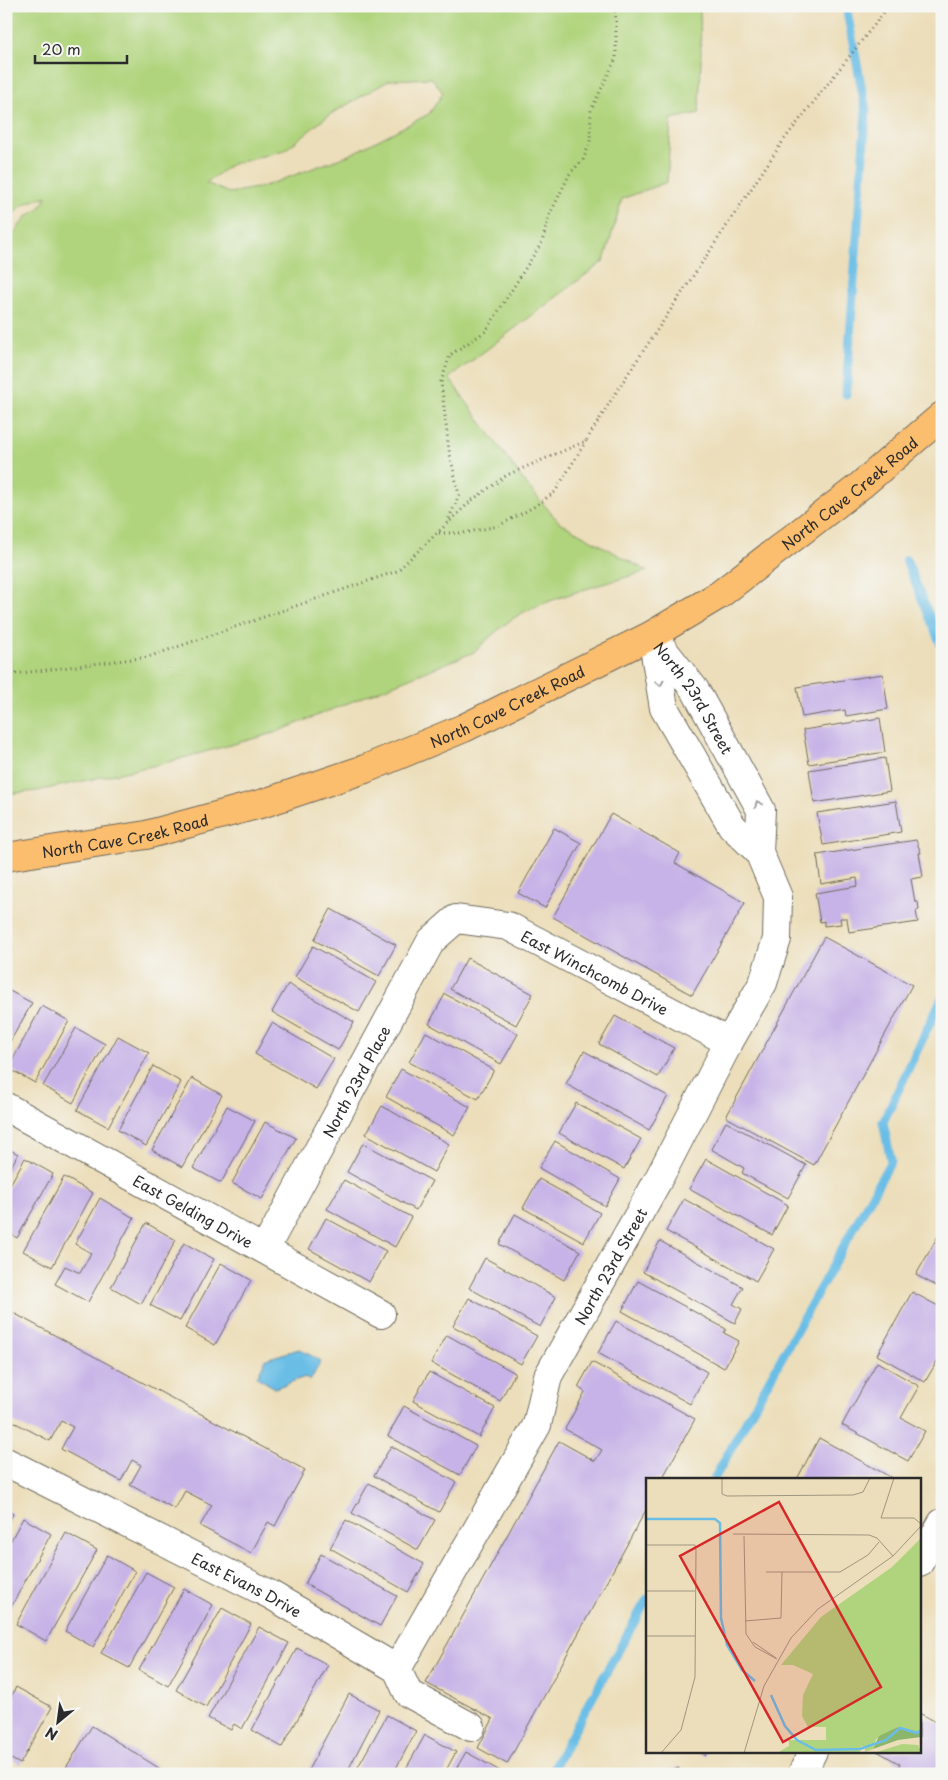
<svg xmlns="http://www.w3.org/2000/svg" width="948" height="1780" font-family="'Playpen Sans',sans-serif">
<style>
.green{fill:#b0d47d;stroke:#6e8054;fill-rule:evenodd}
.water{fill:#6abee6;stroke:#4a7488}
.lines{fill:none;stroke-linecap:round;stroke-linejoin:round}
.stream{stroke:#6abee6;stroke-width:9}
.building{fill:#c7b3e7}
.street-casing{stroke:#6f6a5d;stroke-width:30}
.primary-casing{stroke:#6f6a5d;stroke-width:30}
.path{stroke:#6f6a5d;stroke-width:3;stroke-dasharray:1 4;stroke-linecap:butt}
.street{stroke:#fff;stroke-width:28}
.primary{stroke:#fbbd6e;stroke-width:28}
.oneway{stroke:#a0a0a0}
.labels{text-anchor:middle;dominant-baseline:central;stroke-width:4;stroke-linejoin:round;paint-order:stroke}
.street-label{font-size:15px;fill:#2b2b2b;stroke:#f6f6f2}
.inset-river{fill:none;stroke:#6abee6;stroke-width:2.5}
.inset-road{fill:none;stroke:#9f9681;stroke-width:1}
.view{fill:#d62828;fill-opacity:0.15;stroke:#d62828;stroke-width:2.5}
.inset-edge{fill:none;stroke:#2b2b2b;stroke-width:2.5}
</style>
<rect width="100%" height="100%" fill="#f6f6f2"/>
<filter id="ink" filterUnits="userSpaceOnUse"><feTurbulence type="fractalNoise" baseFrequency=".02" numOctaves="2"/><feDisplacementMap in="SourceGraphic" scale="10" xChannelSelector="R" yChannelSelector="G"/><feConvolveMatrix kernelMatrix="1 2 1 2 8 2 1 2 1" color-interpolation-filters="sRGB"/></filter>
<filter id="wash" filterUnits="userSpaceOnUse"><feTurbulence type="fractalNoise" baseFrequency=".0096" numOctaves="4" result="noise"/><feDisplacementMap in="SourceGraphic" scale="20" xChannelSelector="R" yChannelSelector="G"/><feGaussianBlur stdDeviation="1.12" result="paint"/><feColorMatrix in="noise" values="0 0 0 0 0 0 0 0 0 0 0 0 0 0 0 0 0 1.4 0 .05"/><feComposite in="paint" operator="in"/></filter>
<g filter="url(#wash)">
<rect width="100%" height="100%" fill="#ecdeba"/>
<path class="green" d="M6 6H697L700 8 701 59 699 113 671 119 667 182 622 199 604 261 449 378 526 484 559 522 647 571C605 584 561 594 522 613 504 623 489 638 474 652L274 733 161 764 37 791 6 794V244L26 217 39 209 47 196 24 204 6 221ZM432 78 443 93 429 114 349 155 262 187 229 193 206 183 232 164 285 150 329 115 390 80Z"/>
<path class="water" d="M299 1349 321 1361 310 1381 305 1377 275 1388 257 1377 266 1359Z"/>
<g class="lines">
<g class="stream">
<path d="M846 6 866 111 846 394"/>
<path d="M906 560 942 647"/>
<path d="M714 1479 891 1161 883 1122 942 998"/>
<path d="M550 1774 647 1599"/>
</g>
</g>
<g id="blocks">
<g class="building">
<path d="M883 674 888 709 846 716 845 710 802 717 797 687Z"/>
<path d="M880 718 885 752 809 764 803 730Z"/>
<path d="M885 758 890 791 814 803 809 770Z"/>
<path d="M896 801 901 832 823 845 817 813Z"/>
<path d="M611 814 680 853 675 863 745 903 692 995 553 917Z"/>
<path d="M554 828 581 843 545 908 518 893Z"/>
<path d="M916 840 921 853H919L923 877 911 879 915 902H918L919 910 916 911 918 922 849 932 847 918H840L841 924 824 926V921L820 922 815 893 858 886 857 878 821 884 817 855Z"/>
<path d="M331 909 396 945 379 976 314 940Z"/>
<path d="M824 937 912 985 814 1165 726 1117Z"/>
<path d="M313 946 376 982 359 1012 295 977Z"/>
<path d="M467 958 533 994 516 1025 450 989Z"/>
<path d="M288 984 354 1022 338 1050 272 1012Z"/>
<path d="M6 989 32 1003 6 1049Z"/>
<path d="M445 994 518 1034 501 1064 429 1024Z"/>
<path d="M42 1006 69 1021 35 1083 8 1068Z"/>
<path d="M615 1016 674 1048 658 1077 599 1044Z"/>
<path d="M272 1023 334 1059 316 1089 255 1054Z"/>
<path d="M76 1028 105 1044 73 1103 43 1086Z"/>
<path d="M426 1032 494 1070 478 1099 409 1062Z"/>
<path d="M118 1036 149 1053 108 1127 77 1110Z"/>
<path d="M584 1051 668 1096 649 1130 566 1084Z"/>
<path d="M153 1066 181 1082 146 1146 118 1130Z"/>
<path d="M401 1069 470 1107 454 1135 386 1097Z"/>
<path d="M192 1078 222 1095 182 1167 152 1150Z"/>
<path d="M576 1103 641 1139 624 1169 559 1133Z"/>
<path d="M227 1106 255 1121 221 1183 193 1168Z"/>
<path d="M382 1106 449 1144 434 1172 366 1134Z"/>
<path d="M265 1122 296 1138 262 1199 232 1183Z"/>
<path d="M726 1122 806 1165 788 1198 742 1173 744 1168 711 1149Z"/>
<path d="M555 1141 620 1179 605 1206 539 1168Z"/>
<path d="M363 1143 432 1181 416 1210 347 1172Z"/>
<path d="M6 1148 18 1154 6 1176Z"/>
<path d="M25 1158 53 1174 17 1238 6 1231V1192Z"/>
<path d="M706 1159 788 1205 772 1235 689 1189Z"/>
<path d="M64 1177 93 1193 52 1267 23 1251Z"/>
<path d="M539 1179 600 1213 584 1242 523 1208Z"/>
<path d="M344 1180 411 1217 395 1247 327 1209Z"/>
<path d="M100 1198 134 1218 88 1302 55 1284 65 1266 80 1273 91 1253 75 1244Z"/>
<path d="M684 1199 774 1249 756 1281 666 1231Z"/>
<path d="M515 1214 580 1251 564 1280 499 1244Z"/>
<path d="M326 1218 386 1251 369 1282 309 1249Z"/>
<path d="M146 1223 176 1240 141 1304 111 1287Z"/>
<path d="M942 1229V1289L916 1275Z"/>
<path d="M660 1241 743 1287 733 1304 742 1309 735 1323 643 1272Z"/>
<path d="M184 1243 214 1259 180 1321 150 1305Z"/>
<path d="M485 1258 556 1297 540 1327 469 1288Z"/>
<path d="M221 1263 251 1280 215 1345 185 1328Z"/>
<path d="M638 1281 726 1329 724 1333 739 1341 724 1368 622 1311Z"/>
<path d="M912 1292 942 1308V1357L940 1356 925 1382 877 1355Z"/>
<path d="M469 1298 537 1336 521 1364 453 1326Z"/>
<path d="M6 1309 305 1470 275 1526 268 1522 251 1553 200 1526 212 1505 185 1491 175 1509 130 1485 141 1465 132 1460 121 1481 61 1449 73 1427 61 1421 50 1441 6 1418Z"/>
<path d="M616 1321 707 1372 690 1404 598 1353Z"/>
<path d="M447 1335 515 1373 500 1401 431 1363Z"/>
<path d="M592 1362 695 1419 662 1479H647V1508L507 1764 478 1748 493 1719 426 1683 559 1441 595 1461 602 1450 565 1429 585 1392 578 1387Z"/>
<path d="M877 1362 919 1386 901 1418 925 1431 908 1461 842 1425Z"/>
<path d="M429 1372 495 1408 479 1437 413 1401Z"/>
<path d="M404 1406 476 1446 460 1475 388 1436Z"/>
<path d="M819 1438 894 1479H797Z"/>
<path d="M391 1446 456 1482 439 1512 374 1476Z"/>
<path d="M369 1483 435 1520 418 1550 352 1513Z"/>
<path d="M6 1510 13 1514 6 1526Z"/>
<path d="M23 1518 51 1534 6 1616V1549Z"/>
<path d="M346 1520 424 1564 408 1592 330 1548Z"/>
<path d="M66 1533 97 1550 46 1641 16 1624Z"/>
<path d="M321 1554 397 1596 380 1626 305 1584Z"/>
<path d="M107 1555 135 1571 93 1647 65 1631Z"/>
<path d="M146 1572 174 1587 129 1668 101 1653Z"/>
<path d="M184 1589 213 1605 168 1686 139 1670Z"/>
<path d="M222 1608 251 1624 206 1707 176 1690Z"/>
<path d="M259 1627 289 1643 242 1729 234 1724 231 1730 208 1718Z"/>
<path d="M297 1648 328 1665 282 1747 252 1730Z"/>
<path d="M16 1687 52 1707 20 1764 6 1756V1700L9 1701Z"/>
<path d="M349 1694 379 1710 346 1774H306Z"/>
<path d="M919 1713 942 1725V1774H895L900 1764 877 1751H919Z"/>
<path d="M387 1715 416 1731 393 1774H354Z"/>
<path d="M92 1726 162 1770 160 1774H62Z"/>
<path d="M425 1735 456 1752 444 1774H403Z"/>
<path d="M696 1751H707L705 1756Z"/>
<path d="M466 1752 502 1772 500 1774H453Z"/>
<path d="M679 1768 680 1774H650V1773Z"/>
</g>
</g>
</g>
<g filter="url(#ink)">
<use href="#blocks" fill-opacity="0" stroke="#6f6a5d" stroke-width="1"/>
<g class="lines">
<defs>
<g id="street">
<path id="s1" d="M654 638 695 690 761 810 759 852"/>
<path id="s2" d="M6 1107 381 1314"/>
<path id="s3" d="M265 1249 431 941 456 919 508 926 729 1042"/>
<path id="s4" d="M6 1462 271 1595 397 1669 408 1693 471 1727"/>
<path d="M919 1563 942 1523"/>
<path id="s5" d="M397 1669 537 1425 548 1376 657 1182 729 1042 763 983 777 939 778 897 759 852 732 826 664 708 652 635"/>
<path d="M802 1774 813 1751"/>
</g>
<g id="primary">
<path id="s6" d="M6 857 146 835 264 803 365 769 464 728 652 635 719 595 860 486 942 416"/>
</g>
</defs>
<use href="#street" class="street-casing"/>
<use href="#primary" class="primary-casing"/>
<g class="path">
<path d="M447 523 459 495 449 450 441 382 450 355 486 331 506 299 542 242 549 216 570 173 583 160 590 142 591 110 616 58V19L614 6"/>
<path d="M439 533H464L498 526 532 508 555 492 586 441"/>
<path d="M6 675 148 657 397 571 471 501 507 475 586 441 620 386 783 141 889 6"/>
</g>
<use href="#street" class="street"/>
<use href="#primary" class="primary"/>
</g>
<defs><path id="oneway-chevron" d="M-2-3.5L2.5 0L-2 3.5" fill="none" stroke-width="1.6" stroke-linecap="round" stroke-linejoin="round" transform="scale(1.25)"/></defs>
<g class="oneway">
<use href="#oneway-chevron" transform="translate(660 683) rotate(80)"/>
<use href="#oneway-chevron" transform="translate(758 804) rotate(-115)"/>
</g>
</g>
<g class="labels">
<g class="street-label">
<text stroke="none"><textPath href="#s6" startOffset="931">North Cave Creek Road</textPath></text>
<text stroke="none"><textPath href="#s1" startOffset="72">North 23rd Street</textPath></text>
<text stroke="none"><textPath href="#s6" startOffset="526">North Cave Creek Road</textPath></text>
<text stroke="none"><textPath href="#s6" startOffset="121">North Cave Creek Road</textPath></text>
<text stroke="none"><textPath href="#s3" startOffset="534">East Winchcomb Drive</textPath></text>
<text stroke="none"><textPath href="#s3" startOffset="191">North 23rd Place</textPath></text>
<text stroke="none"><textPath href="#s2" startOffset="214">East Gelding Drive</textPath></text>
<text stroke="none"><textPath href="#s5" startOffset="458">North 23rd Street</textPath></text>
<text stroke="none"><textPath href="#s4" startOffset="270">East Evans Drive</textPath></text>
</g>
</g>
<g transform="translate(646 1478)">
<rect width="275" height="275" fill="#ecdeba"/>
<path d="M275 60V254L252 249 230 261 227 271 219 274V270L215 268 214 274 131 275 143 268V262H180V249H162L156 238 157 217 167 196 147 187H135L175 139 246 89ZM256 266 272 267 275 274H231Z" fill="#b0d47d"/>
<path d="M252 249 275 254V259L252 262 227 271 233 258Z" fill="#8cb66c"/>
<path class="inset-river" d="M0 41H69L74 45 75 140 81 167 96 192 109 203M125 217 139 248 151 262 170 272 214 271 240 262 254 250 271 255 275 252"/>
<path class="inset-road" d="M76 0V16L81 18 207 17 217 14 224 0M248 0 235 40H268L275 46M87 56 223 57 231 60 247 78M98 58 100 156 109 169 131 181M0 67H49L50 72 49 199 35 252 15 275M120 94H194L222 77 233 64M0 113H49M99 143 135 140 136 94M0 158H49M107 164 130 180M98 275 118 208 145 160 172 131 247 78 275 48"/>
<path class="view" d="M133 24 235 209 137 264 34 78Z"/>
<rect width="275" height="275" class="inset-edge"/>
</g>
<rect width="948" height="1780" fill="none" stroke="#f6f6f2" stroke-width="25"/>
<g transform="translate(58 1722) rotate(209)" stroke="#f6f6f2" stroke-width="4" paint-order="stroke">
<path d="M0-4L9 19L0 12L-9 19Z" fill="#2b2b2b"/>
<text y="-8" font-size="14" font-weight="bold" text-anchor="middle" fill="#2b2b2b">N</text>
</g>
<path d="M35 55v8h92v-8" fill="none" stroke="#2b2b2b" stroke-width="2.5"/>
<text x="42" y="55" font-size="15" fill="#2b2b2b" stroke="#f6f6f2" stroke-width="4" paint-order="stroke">20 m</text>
</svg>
